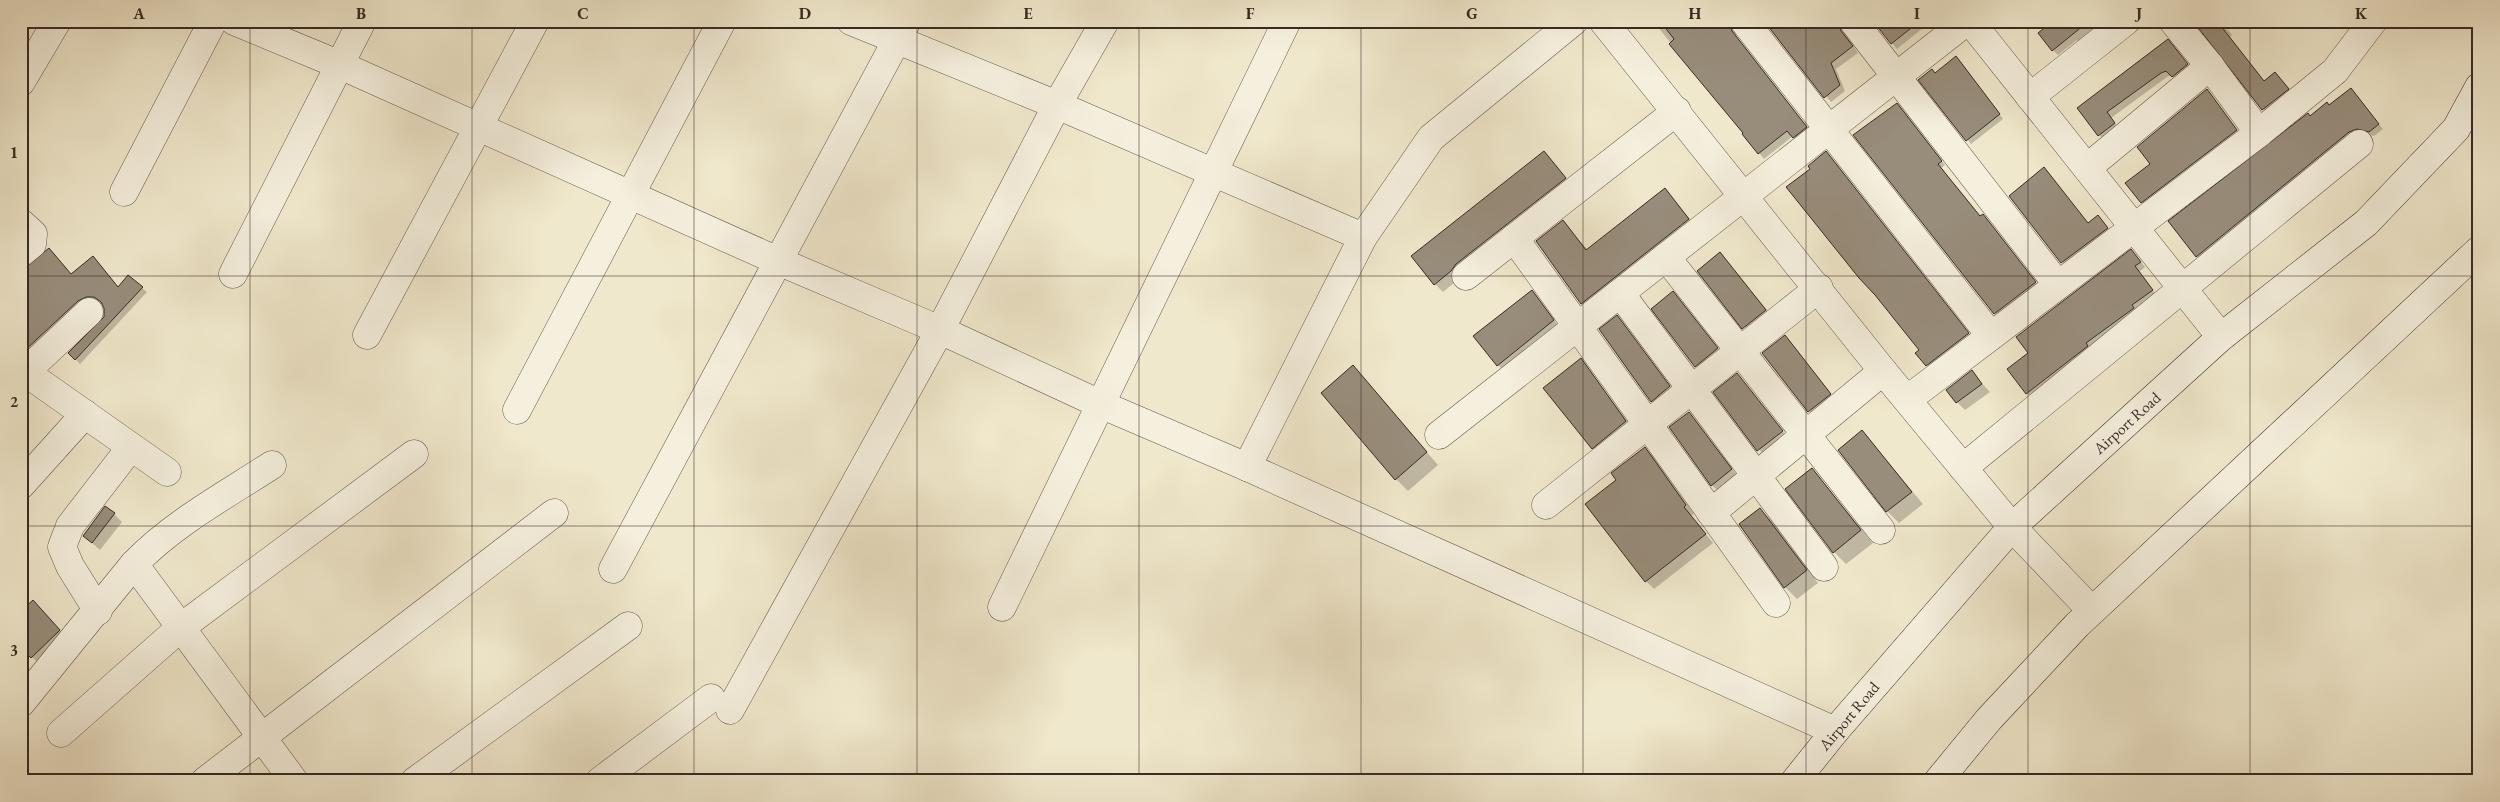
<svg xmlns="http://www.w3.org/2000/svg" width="2500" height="802" font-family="'EB Garamond',serif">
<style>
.shadow{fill:#0003}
.building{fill:#988d7b;stroke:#382a24}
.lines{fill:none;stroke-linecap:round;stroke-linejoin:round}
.minor-casing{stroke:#665a4e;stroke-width:29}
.tertiary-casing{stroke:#665a4e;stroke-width:29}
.secondary-casing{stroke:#382a24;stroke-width:29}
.minor{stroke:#f5f0de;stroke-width:28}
.tertiary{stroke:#f5f0de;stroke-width:28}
.secondary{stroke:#f5f0de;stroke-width:28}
.grid{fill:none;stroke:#382a24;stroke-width:1;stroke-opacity:0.55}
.labels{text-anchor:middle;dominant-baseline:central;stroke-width:4;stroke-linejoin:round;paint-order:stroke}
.street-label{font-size:16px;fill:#382a24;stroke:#f5f0de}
.neatline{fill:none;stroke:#382a24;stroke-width:2}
.grid-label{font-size:16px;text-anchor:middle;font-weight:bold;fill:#382a24}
</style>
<rect width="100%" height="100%" fill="#f0e8cc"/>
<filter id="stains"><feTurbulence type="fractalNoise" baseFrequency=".004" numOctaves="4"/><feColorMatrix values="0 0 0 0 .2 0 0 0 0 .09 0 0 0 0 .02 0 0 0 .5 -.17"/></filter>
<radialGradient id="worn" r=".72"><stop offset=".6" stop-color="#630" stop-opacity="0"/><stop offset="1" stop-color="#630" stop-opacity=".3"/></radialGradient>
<g class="shadow">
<path d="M1653 21H1735L1734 29 1737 38 1812 133 1799 143 1793 136 1764 159Z"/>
<path d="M1766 21H1844L1843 30 1858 53 1836 69 1845 91 1831 102Z"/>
<path d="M1873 21H1928L1929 23 1897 49Z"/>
<path d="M2054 21H2104L2079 42 2077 40 2058 55 2053 50Z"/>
<path d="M2195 21H2221L2232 35 2230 37 2265 82 2275 74 2294 95 2269 116Z"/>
<path d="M2173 46 2192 70 2178 82 2172 75 2167 77 2111 118 2119 128 2104 140 2079 109Z"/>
<path d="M1960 61 2003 119 1971 144 1920 80Z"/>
<path d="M2207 90 2241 135 2146 207 2142 202 2152 164Z"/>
<path d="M2355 94 2383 129 2374 136 2362 133 2201 261 2170 222 2310 117Z"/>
<path d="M1901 108 1945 165 1941 168 1981 217 1987 219 2039 287 1999 317 1855 135Z"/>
<path d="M1544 152 1573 187 1443 292 1435 284Z"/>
<path d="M1830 157 1972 338 1931 369 1812 169Z"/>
<path d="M1665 190 1701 232 1594 315 1582 303 1563 222 1588 250Z"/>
<path d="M2011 196 2089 224 2102 220 2111 232 2066 266Z"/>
<path d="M48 249 72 275 119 288 128 277 147 292 80 364 70 353 105 317V308L100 301H91L29 356 21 348V269L43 257Z"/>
<path d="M1720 254 1778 323 1756 340 1699 271Z"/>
<path d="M2136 256 2145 267 2139 272 2157 296 2032 399 2009 369 2030 353Z"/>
<path d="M1532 291 1561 329 1506 373 1498 365Z"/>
<path d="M1673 293 1725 357 1704 374 1696 366Z"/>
<path d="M1617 317 1677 395 1660 409 1652 401Z"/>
<path d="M1785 337 1838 403 1817 420 1764 354Z"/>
<path d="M1581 360 1634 430 1601 456 1592 448Z"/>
<path d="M1353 367 1438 465 1408 491 1396 479Z"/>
<path d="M1972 372 1990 392 1965 410 1957 402Z"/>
<path d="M1737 375 1790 440 1766 458 1715 392Z"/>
<path d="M1689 413 1739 478 1720 493 1712 485Z"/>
<path d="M1862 432 1923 504 1899 523 1887 511Z"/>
<path d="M1644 448 1653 456 1694 514 1691 516 1713 543 1654 589 1646 581Z"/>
<path d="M1812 469 1873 543 1846 564 1834 552Z"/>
<path d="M1760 509 1772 521 1818 583 1797 599 1785 587Z"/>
<path d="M114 514 122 522 100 550 84 536Z"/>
<path d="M41 610 68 639 40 665 21 646Z"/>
</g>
<g class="building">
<path d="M1660 21H1729L1732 31 1807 127 1793 138 1787 131 1758 154 1742 134 1743 133 1669 44 1674 39Z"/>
<path d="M1764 21H1838L1841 31 1853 46 1831 63 1840 85 1824 98Z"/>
<path d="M1873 21H1920L1891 44Z"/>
<path d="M2053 21H2089L2052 51 2038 33Z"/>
<path d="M2193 21H2217L2264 81 2275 72 2289 89 2262 110Z"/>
<path d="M2168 39 2188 64 2172 77 2166 71 2161 73 2107 112 2115 123 2098 136 2077 108Z"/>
<path d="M1956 56 2000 114 1966 141 1918 80 1932 69 1935 73Z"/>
<path d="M2351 88 2379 124 2369 132 2357 129 2349 132 2196 257 2168 221 2308 113 2310 116 2327 102 2329 105Z"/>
<path d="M2207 89 2237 130 2141 203 2125 183 2150 164 2137 147Z"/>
<path d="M1897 103 1942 161 1938 164 1950 179 1980 216 1983 214 2036 282 1994 314 1853 135Z"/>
<path d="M1544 151 1566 178 1456 264 1451 271 1434 285 1411 256Z"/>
<path d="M1826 151 1969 333 1926 366 1915 353 1919 350 1875 295 1859 278 1786 187 1810 169 1808 166Z"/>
<path d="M2044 167 2088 223 2098 215 2108 228 2061 263 2009 196Z"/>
<path d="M1665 188 1689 219 1581 304 1536 241 1563 220 1586 250Z"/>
<path d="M49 248 71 274 93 256 118 287 128 275 143 287 75 360 68 353 104 317V308L101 302 94 297H86L78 301 23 352 21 350V271Z"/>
<path d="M2131 249 2141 262 2135 266 2153 290 2132 305 2134 308 2086 343 2088 346 2026 394 2007 369 2028 353 2016 337Z"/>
<path d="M1720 252 1766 310 1742 329 1697 271Z"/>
<path d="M1532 290 1554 320 1497 366 1473 336Z"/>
<path d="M1673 291 1718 348 1695 367 1651 309Z"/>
<path d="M1617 315 1670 386 1651 402 1599 329Z"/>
<path d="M1785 335 1831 394 1808 412 1762 353Z"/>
<path d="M1581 358 1626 421 1592 449 1543 388Z"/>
<path d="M1353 365 1427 452 1395 480 1321 393Z"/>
<path d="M1972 370 1982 384 1956 403 1946 390Z"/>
<path d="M1737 373 1783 431 1757 451 1713 392Z"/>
<path d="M1689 412 1732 469 1711 486 1669 427Z"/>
<path d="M1862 430 1912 492 1886 512 1838 450Z"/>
<path d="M1645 447 1686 505 1684 507 1706 534 1645 582 1585 504 1616 480 1611 473Z"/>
<path d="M1812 468 1861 530 1833 553 1785 489Z"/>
<path d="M105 506 115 513 92 543 83 536Z"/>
<path d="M1760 508 1807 570 1784 588 1739 524Z"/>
<path d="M33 600 60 630 31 658 21 648V611Z"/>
</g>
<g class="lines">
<defs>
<g id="minor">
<path d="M234 21 340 65 778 261 940 330 1100 404 1247 467 1835 731"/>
<path d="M851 21 1057 105 1363 237"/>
<path d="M1744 21 1991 336"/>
<path d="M1853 21 2058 285"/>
<path d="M1970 21 2221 337"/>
<path d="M2173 21 2210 66 2259 133"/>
<path d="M21 82 57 21"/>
<path d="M2030 97 2126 21"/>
<path d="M2087 168 2210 66"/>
<path d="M124 192 213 21"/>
<path d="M21 223 33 234 32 244 21 253"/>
<path d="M1514 238 1776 603"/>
<path d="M1666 257 1881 530"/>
<path d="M233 274 362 21"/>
<path d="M1466 276 1677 111"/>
<path d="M1620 293 1824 567"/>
<path d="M367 335 535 21"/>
<path d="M25 372 167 472"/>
<path d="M21 376 89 312"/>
<path d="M1908 399 2259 133 2335 71 2373 21"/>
<path d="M517 410 722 21"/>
<path d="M1439 435 1967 21"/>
<path d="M1247 467 1363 237 1431 138 1574 21"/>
<path d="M1963 468 2359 144"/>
<path d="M21 485 85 414"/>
<path d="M1546 505 1819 288"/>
<path d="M1711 513 1883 371"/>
<path d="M134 564 294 781"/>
<path d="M613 569 907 21"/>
<path d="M1002 607 1287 21"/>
<path d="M98 611 70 566 62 547 70 526 131 447"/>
<path d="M21 703 134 564C174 523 224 496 272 465"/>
<path d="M730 710 940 330 1057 105 1105 21"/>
<path d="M61 733 180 628 414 454"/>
<path d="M205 781 554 513"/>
<path d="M415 781 628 626"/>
<path d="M600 781 711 698"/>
</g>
<path id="tertiary" d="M1603 21 1883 371 2012 527 2092 611"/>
<g id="secondary">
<path d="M1795 781 1835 731 2012 527 2221 337 2366 223 2456 129 2479 87"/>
<path d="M1938 781 1989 719 2077 625 2479 250"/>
</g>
</defs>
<use href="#minor" class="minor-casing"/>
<use href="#tertiary" class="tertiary-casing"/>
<use href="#secondary" class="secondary-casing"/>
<use href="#minor" class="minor"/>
<use href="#tertiary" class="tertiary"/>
<use href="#secondary" class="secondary"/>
</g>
<path class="grid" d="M250 21V781M472 21V781M694 21V781M917 21V781M1139 21V781M1361 21V781M1583 21V781M1806 21V781M2028 21V781M2250 21V781M21 276H2479M21 526H2479"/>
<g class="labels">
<g class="street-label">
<text transform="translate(2127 423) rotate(-42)">Airport Road</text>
<text transform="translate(1849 716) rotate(-50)">Airport Road</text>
</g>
</g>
<rect width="2500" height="802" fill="none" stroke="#f0e8cc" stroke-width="55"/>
<rect x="28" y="28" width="2444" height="746" class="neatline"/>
<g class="grid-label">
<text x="139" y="19">A</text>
<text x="361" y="19">B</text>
<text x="583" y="19">C</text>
<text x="805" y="19">D</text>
<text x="1028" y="19">E</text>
<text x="1250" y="19">F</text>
<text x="1472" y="19">G</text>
<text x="1695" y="19">H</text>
<text x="1917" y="19">I</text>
<text x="2139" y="19">J</text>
<text x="2361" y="19">K</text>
<text x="14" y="158">1</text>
<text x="14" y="407">2</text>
<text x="14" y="656">3</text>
</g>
<rect width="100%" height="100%" filter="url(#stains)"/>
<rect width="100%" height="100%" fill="url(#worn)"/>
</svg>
